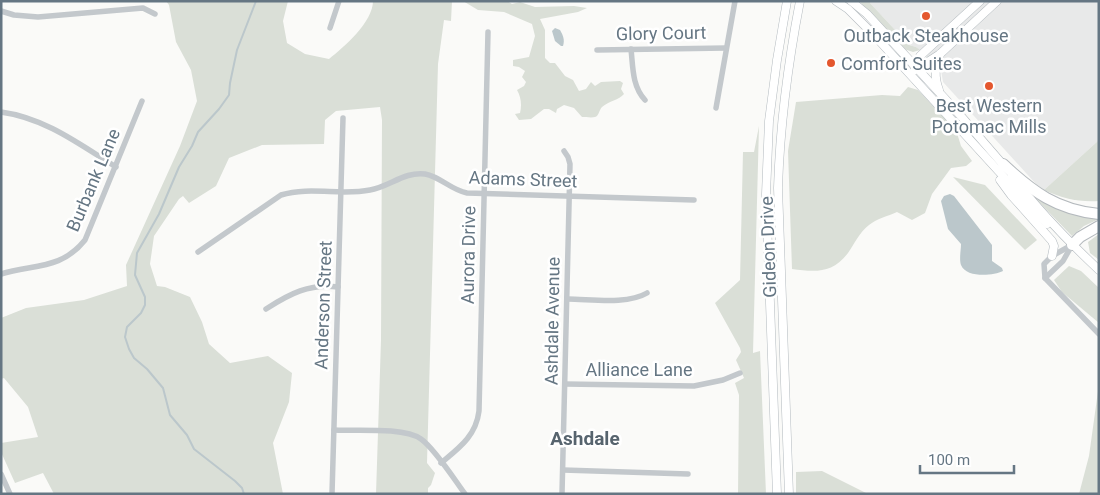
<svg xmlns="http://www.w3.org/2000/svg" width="1100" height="495" font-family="Roboto,sans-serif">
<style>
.built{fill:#e8e9e9}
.green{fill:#dadfd7}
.water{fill:#bbc7cb}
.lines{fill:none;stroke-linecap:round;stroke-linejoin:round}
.stream{stroke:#bbc7cb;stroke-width:2}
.secondary-casing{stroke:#b3babf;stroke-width:9}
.highway-casing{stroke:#b4b9bd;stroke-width:12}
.street{stroke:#c3c8cc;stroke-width:5.5}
.secondary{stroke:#fff;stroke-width:8}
.highway{stroke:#fff;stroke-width:10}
.poi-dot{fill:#e4572e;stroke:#fff;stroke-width:2}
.labels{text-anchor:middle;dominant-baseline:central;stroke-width:5;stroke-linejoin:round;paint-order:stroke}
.street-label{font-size:18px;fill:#657683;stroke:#fff}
.poi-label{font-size:18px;fill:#657683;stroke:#fff}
.neighbourhood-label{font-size:19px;font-weight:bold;fill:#57646e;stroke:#fff}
</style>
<rect width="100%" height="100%" fill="#fafaf8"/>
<path class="built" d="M871 1H1099V140L1044 190 1036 184 943 82 941 70 916 47 909 45 870 3Z"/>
<g class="green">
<path d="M166 1H288L283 21 287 43 305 54 329 59C344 47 373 22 373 1H452L451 21 444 20 438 64 427 463 435 473 431 485 428 488V494H376L381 340 382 120 380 107 336 111 325 120 324 144 262 145 229 158 216 186 189 203 183 196 179 199 154 236 150 264 157 286 165 287 190 297 202 322 209 344 230 363 268 356 292 373 289 402 273 443 283 494H54L43 473 15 483 1 452V443L38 437 28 407 4 378 1 379V318L26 308 84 300 127 286 126 265 180 146 197 101 191 70 176 42 169 5Z"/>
<path d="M463 1H507L512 4 520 2 535 7 574 6 587 8 578 12 540 19 545 30V58L550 63H555L565 76 573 80 579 91 586 89 591 82 595 86 601 82 620 81 623 83 621 89 624 94C619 100 609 101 602 107 599 110 599 116 595 117 592 118 585 117 582 117L574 108 564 105 557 109 556 113 549 109H544L531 119 519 120 515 114 520 113C522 105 521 97 517 90L524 86 526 82 522 77 525 71 519 67 513 66V60L529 57 535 36 532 24 504 12 478 10Z"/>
<path d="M859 1H871L870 3 909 45 916 47 920 50 913 52 904 49Z"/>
<path d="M908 87 918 90 956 130 961 146 972 161 966 166 951 168 932 194 925 213 912 220 897 212C888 216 876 219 869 225 859 233 855 243 848 253 832 274 815 272 792 269L788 151 796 102 882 95 900 96Z"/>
<path d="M759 126 753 353 760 351 766 494H738L739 395 735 383 744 378 736 360 741 352 740 348 715 303 740 280 743 152H754Z"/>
<path d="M1099 140V201C1077 202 1064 199 1044 190Z"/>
<path d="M953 177 985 185 1037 240 1025 250Z"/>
<path d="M1035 198 1070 214 1099 219 1084 226 1072 236Z"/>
<path d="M1099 234V260L1090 253 1088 242Z"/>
<path d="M1069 266 1081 271 1099 288V323L1062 292 1054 280Z"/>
<path d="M1099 384V494H1079L1089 456Z"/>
<path d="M822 471 868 494H796V472Z"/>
</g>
<g class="water">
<path d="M555 28 560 30C563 35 565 40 563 46H561L555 41 552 31Z"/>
<path d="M950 194 954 196 992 245V261L1002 268 1003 271C993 276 966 278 961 265 959 259 961 250 961 244L948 229 941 201 944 196Z"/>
</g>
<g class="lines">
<path class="stream" d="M244 494 242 488 235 481 194 449 187 435 170 415 163 388 147 369 134 358 129 349 125 337 127 327 141 313 145 305V297L135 275 137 253 159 214 179 167 192 146 198 132 219 109 229 95 230 83 237 50 256 1"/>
<defs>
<g id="secondary">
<path d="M836 1 848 9 875 36 1047 224"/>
<path d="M851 1 867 14 960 115 1005 167"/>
<path d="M917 68 920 56 980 1"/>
<path d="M915 70 940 54 997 1"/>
<path d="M939 90C934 77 935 67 940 54"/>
<path d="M1012 176C1038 210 1068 241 1099 270"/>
<path d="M1000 180 1011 195 1052 241 1054 246 1052 256"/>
<path d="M777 494 766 194 769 121 777 60 787 1"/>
<path d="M789 494 778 188C780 125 788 63 800 1"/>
</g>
<g id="highway">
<path d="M1003 164C1033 192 1057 210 1099 214"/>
<path d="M1072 245 1080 237 1099 226"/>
</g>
</defs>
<use href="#secondary" class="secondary-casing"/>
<use href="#highway" class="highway-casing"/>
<g class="street">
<path d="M1 11 14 15 38 17 143 8 155 14"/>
<path d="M330 28 339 1"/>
<path d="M631 49C633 67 632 86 645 100"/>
<path d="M597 50 726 48"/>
<path d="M716 108 735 1"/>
<path d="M1 112C45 118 79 144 116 167"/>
<path d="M1072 245 1052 256 1044 264 1045 278 1099 334"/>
<path d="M198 252 281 195C310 186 341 196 370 190 389 187 405 171 425 174 441 177 451 190 467 193L694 200"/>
<path d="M1 274C34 264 61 270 85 240L142 101"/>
<path d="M1045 278 1063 261 1072 245"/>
<path d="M568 299C590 299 627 305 647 293"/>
<path d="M266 309C289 294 310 283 338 287"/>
<path d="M565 384 694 386 723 380 740 373"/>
<path d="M334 430C356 431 404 427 421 439 435 449 454 479 465 494"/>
<path d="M441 463C459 448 476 436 479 411L488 32"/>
<path d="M563 470 688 474"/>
<path d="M1 474 10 494"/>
<path d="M332 494 343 118"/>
<path d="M562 494 570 164 568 157 564 151"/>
</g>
<use href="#secondary" class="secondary"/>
<use href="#highway" class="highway"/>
</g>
<g class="poi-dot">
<circle cx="926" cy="16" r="5"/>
<circle cx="831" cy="63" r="5"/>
<circle cx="989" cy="86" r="5"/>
</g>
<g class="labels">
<g class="street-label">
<text transform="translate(661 33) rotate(-1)">Glory Court</text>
<text transform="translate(523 179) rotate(2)">Adams Street</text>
<text transform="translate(93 180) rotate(-67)">Burbank Lane</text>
<text transform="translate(768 247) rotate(-92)">Gideon Drive</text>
<text transform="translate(468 255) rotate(-89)">Aurora Drive</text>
<text transform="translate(323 305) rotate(-88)">Anderson Street</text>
<text transform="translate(552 321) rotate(-89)">Ashdale Avenue</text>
<text x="639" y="369">Alliance Lane</text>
</g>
<g class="poi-label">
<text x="926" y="35">Outback Steakhouse</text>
<text x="841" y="63" text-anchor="start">Comfort Suites</text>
<text x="989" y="105">Best Western<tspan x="989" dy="21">Potomac Mills</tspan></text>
</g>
<g class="neighbourhood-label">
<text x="585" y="438">Ashdale</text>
</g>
</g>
<rect width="1100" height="495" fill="none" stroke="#657683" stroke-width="5"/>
<path d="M920 465v8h94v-8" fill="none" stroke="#657683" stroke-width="2.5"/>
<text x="928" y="465" font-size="15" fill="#657683" stroke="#ffffff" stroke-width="4" paint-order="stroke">100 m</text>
</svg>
